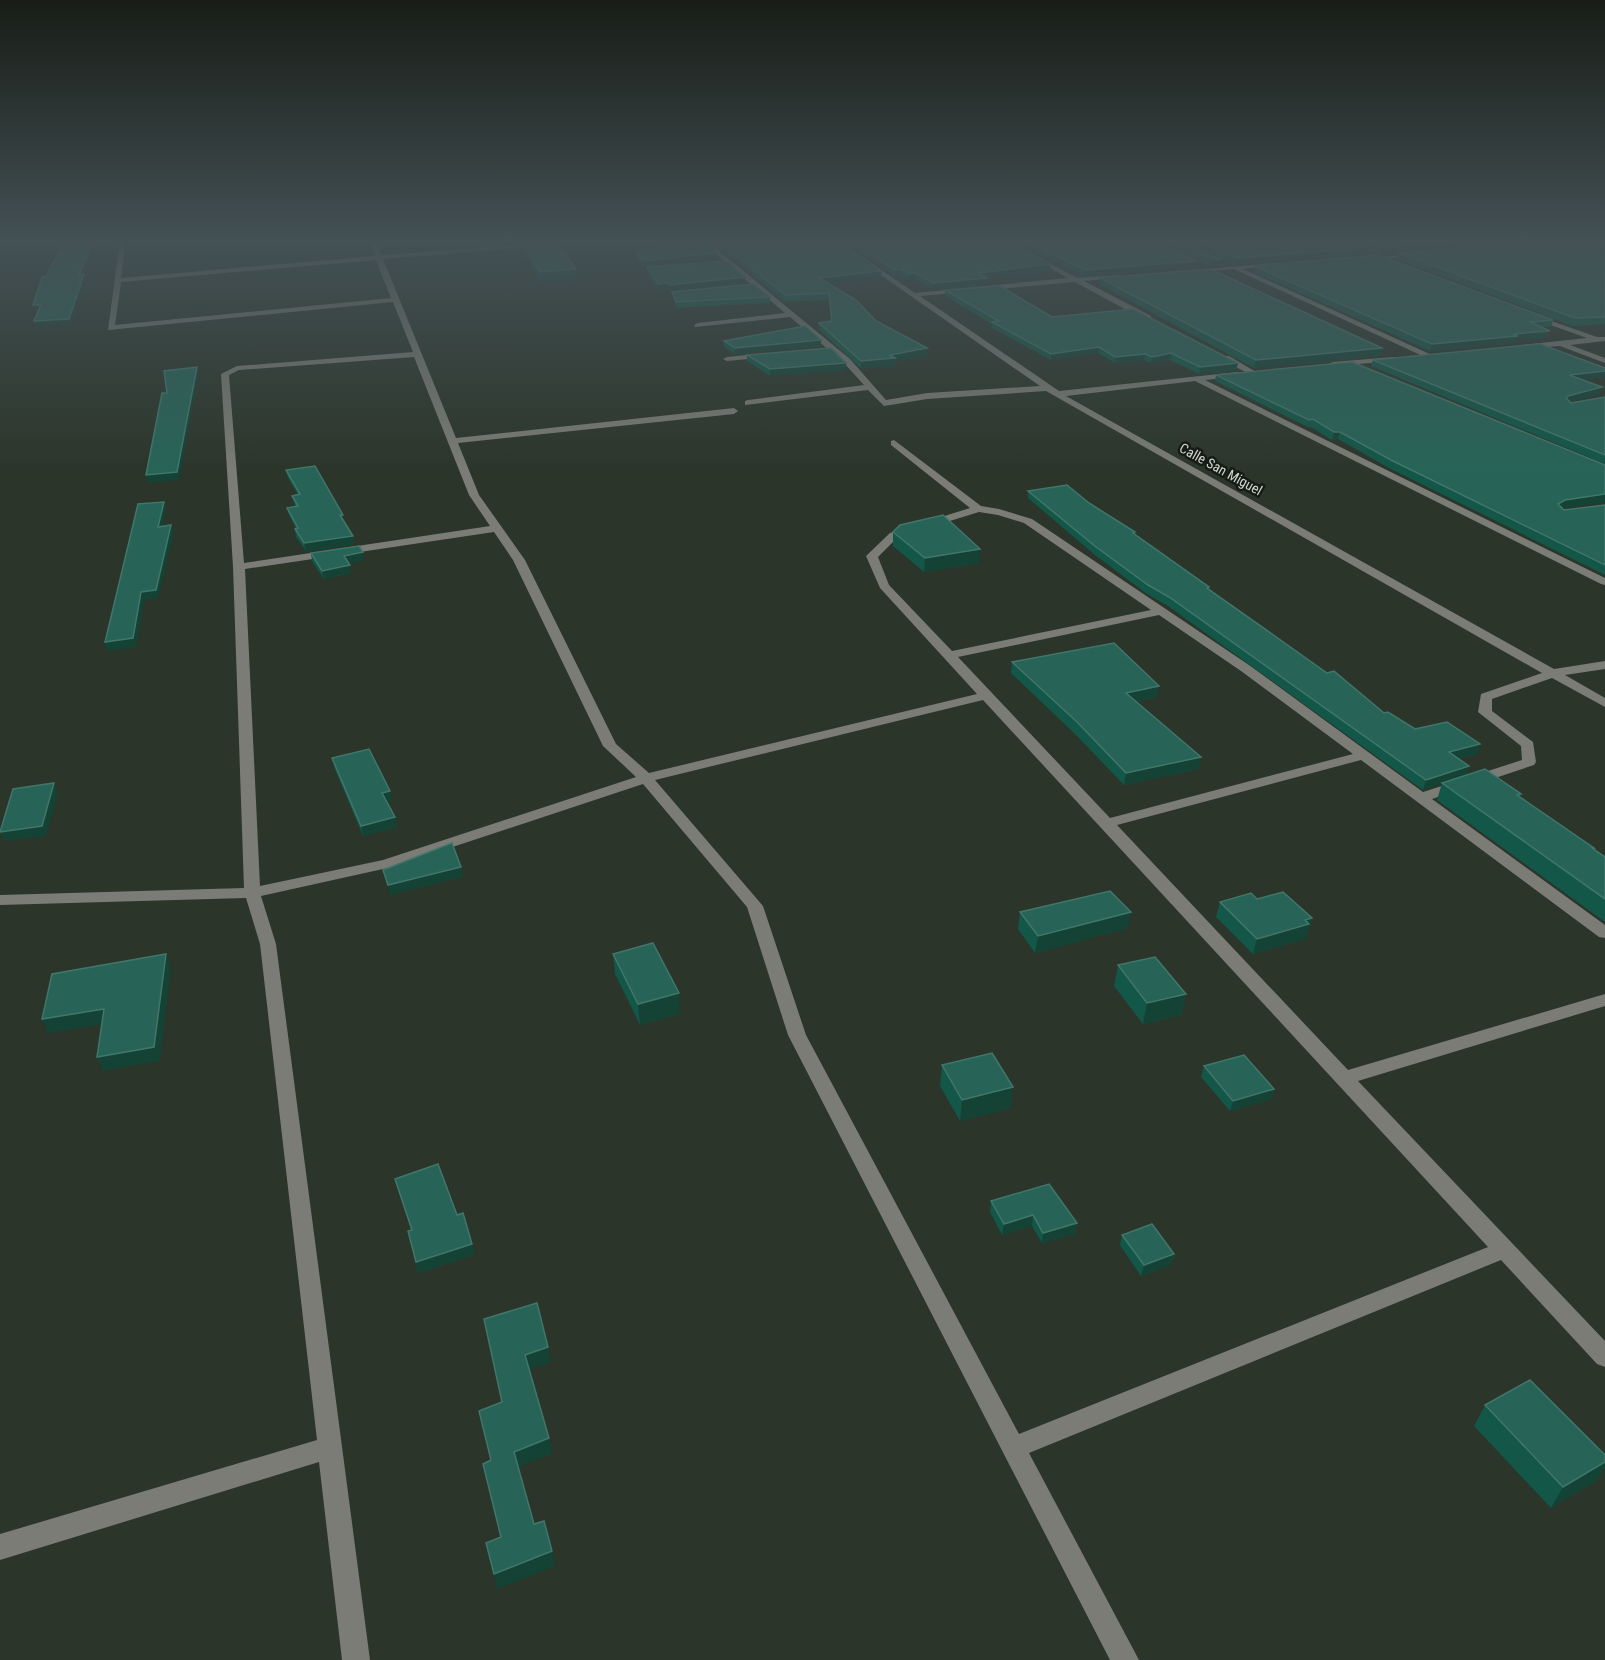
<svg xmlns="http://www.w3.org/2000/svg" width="1605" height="1660" font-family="'Roboto Condensed',sans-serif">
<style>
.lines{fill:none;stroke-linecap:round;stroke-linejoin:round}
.minor{fill:#7b7c75;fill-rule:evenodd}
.wall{fill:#125748}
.shaded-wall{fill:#144336}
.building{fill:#276457;stroke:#41766a;stroke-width:1.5}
.labels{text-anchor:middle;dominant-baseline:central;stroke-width:5;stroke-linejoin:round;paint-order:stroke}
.far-street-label{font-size:14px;fill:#d0d6cf;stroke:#161b16}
</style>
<rect width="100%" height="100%" fill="#2b352a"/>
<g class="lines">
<g class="minor">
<path d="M120 241H126L121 278 375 256 369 241H375L381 255 576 241 573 243 383 259 456 438 734 408 738 411 734 414 458 443 479 495 525 560 616 744 649 773 977 694 880 588 866 556 890 533 970 508 891 445V441L894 440 981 506 999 509 1032 519 1249 665 1423 792 1522 760 1521 746 1478 712 1481 694 1542 673 1046 391 927 399 884 406 868 390 745 405V401L748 400 864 385 844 363 790 317 695 327 694 325 698 323 785 313 700 241H707L850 359 886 400 927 393 1040 386 832 241H839L915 293 1068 278 1000 241H1007L1077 278 1120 275 1118 278 1084 281 1151 316V320H1145L1075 282 920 296 1059 391 1238 372V376L1235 377 1205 380 1605 578V585L1601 584 1195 381 1066 396 1554 669 1605 661V669L1565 675 1605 698V707L1552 678 1492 699V711L1533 742 1536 762 1534 765 1432 799 1605 925V938L1599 937 1361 760 1117 825 1348 1070 1605 994V1006L1358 1081 1605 1341V1367L1597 1364 1501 1260 1029 1453 1139 1660H1110L788 1035 747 907 643 784 392 867 261 896 276 944 370 1660H342L319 1462 0 1560V1534L317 1440 260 944 246 898 0 905V895L244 888 233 567 221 374 237 366 413 352 393 302 108 330ZM376 260 391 298 115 325 121 282ZM414 357 469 495 490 526 244 563 229 375 239 370ZM979 512 998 515 1024 523 1151 610 952 651 889 585 878 557 898 537ZM494 532 513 560 603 746 636 777 383 860 260 886 245 569ZM1159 615 1241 671 1353 754 1110 818 958 657ZM983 700 1488 1247 1019 1434 806 1035 763 906 655 780Z"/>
<path d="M1420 254 1418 257 1364 260 1361 258Z"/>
<path d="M1276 263 1274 266 1243 269 1434 356 1427 358 1234 269 1190 273 1187 271Z"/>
<path d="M1531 314 1597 337H1605V341L1570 345 1605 358V363L1560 346 1518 349 1517 347 1521 345 1587 338 1531 318Z"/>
<path d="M767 353 771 355 770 357 727 361 723 359 727 357Z"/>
<path d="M1223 356H1229L1256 372 1249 374 1223 360Z"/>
<path d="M1393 357 1397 359 1396 361 1333 366 1329 364 1333 362Z"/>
</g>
</g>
<g class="wall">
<path d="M710 241H837L881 271V278L828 284 876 321 927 356 895 361 894 366 861 368 819 330V323L831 321 829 300 785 302 721 249V246L714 244Z"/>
<path d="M843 241H1007L1050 271 987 278V285L933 289 916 280H908L900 276H895Z"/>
<path d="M1012 241H1152L1194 267 1085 276Z"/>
<path d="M1157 241H1171L1220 259 1219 266 1211 267Z"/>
<path d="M1184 241H1342L1359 255 1236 265Z"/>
<path d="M1346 241H1605V324L1573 326 1397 259 1399 253 1527 243V242L1378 253Z"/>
<path d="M524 244 577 280 541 283 525 255Z"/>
<path d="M635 250 717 258 643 267 636 255Z"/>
<path d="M1254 266 1553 320 1551 327H1542L1550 331 1547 338 1517 340 1516 343 1430 351 1253 272Z"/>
<path d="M647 267 745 282 670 291 669 289 658 290 647 273Z"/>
<path d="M1100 278 1382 348 1381 356 1254 368 1099 284Z"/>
<path d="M945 290 1238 363 1236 370 1199 374 1170 360 1151 363 1144 360 1115 363 1098 353 1051 360 992 328V324L945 296Z"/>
<path d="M672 292 770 297V303L676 308 673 298Z"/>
<path d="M724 341 821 346 735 354 724 347Z"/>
<path d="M747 355 846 363V370L770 376 747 361Z"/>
<path d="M1373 360 1605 368V377L1582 380 1599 394 1570 402 1571 403 1605 397V464L1371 366Z"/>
<path d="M1216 375 1605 465V502L1562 508 1564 510 1605 505V575L1389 468 1338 439 1332 440 1311 427H1308L1215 381Z"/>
<path d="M286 470 344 522 353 536 354 544 306 551 296 537 295 529H296L289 515 287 508 295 506 292 496 298 495 288 478Z"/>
<path d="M1028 491 1089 503 1135 532V534L1209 589 1384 713 1415 729 1477 754 1458 759 1469 766 1466 775 1521 794 1520 797 1594 848 1593 849 1605 857V922L1437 800 1442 783 1423 790 1168 606 1147 594 1095 555 1028 498Z"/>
<path d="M893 532 979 563 924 572 893 546Z"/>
<path d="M311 553 364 560 349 563 351 573 324 579 312 561Z"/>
<path d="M1012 662 1157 697 1136 702 1199 769 1124 785 1075 734 1011 673Z"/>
<path d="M332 758 392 800 387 801 395 817 397 827 363 836 334 767Z"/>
<path d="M1257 899 1308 934H1306L1305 939 1253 954 1216 917 1220 902Z"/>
<path d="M1020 912 1128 928 1035 953 1018 929Z"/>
<path d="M613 954 680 1014 640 1025 615 974Z"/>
<path d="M1118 965 1182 1015 1143 1024 1114 986Z"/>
<path d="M942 1065 1011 1108 960 1121 940 1086Z"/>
<path d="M1204 1066 1274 1089 1271 1099 1230 1111 1201 1077Z"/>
<path d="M395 1179 457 1215 474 1255 418 1273 411 1230Z"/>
<path d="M991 1201 1077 1223 1075 1234 1042 1243 1032 1226 1002 1235 990 1212Z"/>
<path d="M1122 1235 1174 1254 1171 1265 1141 1276 1120 1245Z"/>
<path d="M1485 1405 1605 1455V1467L1597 1480 1551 1508 1474 1426Z"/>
</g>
<g class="shaded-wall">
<path d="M93 241H96L81 280 79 275Z"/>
<path d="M1458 241H1527V242L1378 253 1380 246Z"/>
<path d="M1360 248 1359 255 1236 265 1238 258Z"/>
<path d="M716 253 717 258 643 267V261Z"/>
<path d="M1220 259 1219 266 1211 267 1212 260Z"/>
<path d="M1195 261 1194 267 1085 276 1086 270Z"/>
<path d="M1051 264 1050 271 987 278V285L933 289V283L978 273Z"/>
<path d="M576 269 577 280 541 283 540 272Z"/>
<path d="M901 269 900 276H895V270Z"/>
<path d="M881 271V278L819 285V278Z"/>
<path d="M916 273V280H908L909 274Z"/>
<path d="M84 274 85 280 71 325 36 327 34 321Z"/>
<path d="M745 277V282L670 291V285Z"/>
<path d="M669 283V289L658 290V284Z"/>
<path d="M33 305H41L43 311H35Z"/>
<path d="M1550 331 1547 338 1517 340 1516 343 1430 351 1432 344 1513 334Z"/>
<path d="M821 340V346L735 354V348Z"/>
<path d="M1099 347 1098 353 1051 360V354Z"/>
<path d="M927 348V356L895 361 894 366 861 368V361Z"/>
<path d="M1382 348 1381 356 1254 368 1256 360Z"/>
<path d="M1171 353 1170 360 1151 363 1152 357Z"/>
<path d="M1145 354 1144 360 1115 363V357Z"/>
<path d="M846 363V370L770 376V369Z"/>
<path d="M1238 363 1236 370 1199 374 1200 367Z"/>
<path d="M197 367 198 374 179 480 148 483 146 475Z"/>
<path d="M1605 371V377L1567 382 1569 375Z"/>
<path d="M1602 387 1599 394 1565 403 1566 398 1568 396Z"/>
<path d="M1334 432H1340L1338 439 1332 440Z"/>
<path d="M1605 494V502L1563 508 1558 504 1565 500Z"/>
<path d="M164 502 166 509 161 535 158 527Z"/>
<path d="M171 525 174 533 158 599 144 600 136 647 107 651 105 642 141 592Z"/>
<path d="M353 536 354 544 306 551 304 543Z"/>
<path d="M980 549 979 563 924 572 925 558Z"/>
<path d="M363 552 364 560 346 564 344 556Z"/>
<path d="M350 565 351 573 324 579 322 571Z"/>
<path d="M1159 686 1157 697 1125 704 1126 693Z"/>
<path d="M1480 744 1477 754 1446 762 1449 752Z"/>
<path d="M1201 757 1199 769 1124 785 1126 773Z"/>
<path d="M1469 766 1466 776 1423 790 1426 780Z"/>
<path d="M54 783 58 793 46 836 4 841 0 832Z"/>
<path d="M390 791 392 800 384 802 382 793Z"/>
<path d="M395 817 397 827 363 836 361 826Z"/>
<path d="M461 867 463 877 390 895 388 885Z"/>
<path d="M1131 912 1128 928 1035 953 1038 936Z"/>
<path d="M1312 918 1308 934H1306L1305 939 1253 954 1257 939Z"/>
<path d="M166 954 171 968 160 1061 103 1071 97 1057Z"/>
<path d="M679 993 680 1014 640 1025 638 1004Z"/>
<path d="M1186 994 1182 1015 1143 1024 1147 1003Z"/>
<path d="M104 1009 110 1023 48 1033 42 1019Z"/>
<path d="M1013 1087 1011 1108 960 1121 962 1100Z"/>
<path d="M1274 1089 1271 1099 1230 1111 1233 1101Z"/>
<path d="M1033 1215 1032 1226 1002 1235 1004 1224Z"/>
<path d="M1077 1223 1075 1234 1042 1243 1043 1233Z"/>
<path d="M472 1244 474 1255 418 1273 416 1262Z"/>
<path d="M1174 1254 1171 1265 1141 1276 1144 1265Z"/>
<path d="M548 1347 551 1362 528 1370 525 1355Z"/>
<path d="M549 1438 552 1454 518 1467 514 1452Z"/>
<path d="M1605 1462V1467L1597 1480 1551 1508 1563 1487Z"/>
<path d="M552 1551 555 1566 497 1589 494 1574Z"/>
</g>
<g class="building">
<path d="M65 241H93L79 275 84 274 69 319 34 321 41 305H33L42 277 46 276Z"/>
<path d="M724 241H837L881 271 819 278 856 300 876 321 927 348 890 355 895 358 861 361 819 323 832 321 829 293 785 295 721 243H730Z"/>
<path d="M852 241H1007L1051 264 978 273 987 278 933 283 916 273 909 274 901 269 895 270Z"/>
<path d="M1025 241H1152L1195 261 1086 270Z"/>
<path d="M1171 241H1179L1220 259 1212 260Z"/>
<path d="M1198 241H1342L1360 248 1238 258Z"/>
<path d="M1364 241H1458L1380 246Z"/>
<path d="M1529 241H1605V317L1575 318 1399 253 1527 243Z"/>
<path d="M557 242 576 269 540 272 524 244Z"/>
<path d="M707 245 716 253 643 261 635 250Z"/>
<path d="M1378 255 1553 320 1530 322 1550 331 1513 334 1518 336 1432 344 1254 266Z"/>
<path d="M726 261 745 277 670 285 669 283 658 284 647 267Z"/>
<path d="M1210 269 1382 348 1256 360 1100 278Z"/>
<path d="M753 284 770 297 676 302 672 292Z"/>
<path d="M1000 286 1052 317 1133 309 1238 363 1200 367 1171 353 1152 357 1145 354 1115 357 1099 347 1051 354 992 322 999 321 945 290Z"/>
<path d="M805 326 821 340 735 348 724 341Z"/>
<path d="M1540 344 1605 368V371L1569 375 1602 387 1568 396 1566 398 1571 403 1605 397V455L1373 360Z"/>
<path d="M831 348 846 363 770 369 747 355Z"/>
<path d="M1352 362 1605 465V494L1565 500 1558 504 1564 510 1605 505V565L1391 460 1340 432H1334L1313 419 1309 420 1216 375Z"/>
<path d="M197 367 177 472 146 475 162 393H167L164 371Z"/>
<path d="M315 466 343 515H340L353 536 304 543 295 529 298 528 287 508 298 506 292 496 300 494 286 470Z"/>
<path d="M1067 485 1089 503 1135 532 1133 533 1209 587 1207 588 1327 673 1334 671 1384 713 1388 712 1415 729 1447 722 1480 744 1449 752 1469 766 1426 780 1169 597 1148 585 1096 547 1028 491Z"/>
<path d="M164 502 158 527 171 525 156 590 141 592 133 638 105 642 138 504Z"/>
<path d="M943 515 980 549 925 558 893 532 900 525Z"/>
<path d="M359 546 363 552 344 556 350 565 322 571 311 553Z"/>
<path d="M1114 643 1159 686 1126 693 1201 757 1126 773 1077 722 1012 662Z"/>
<path d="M369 749 390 791 382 793 395 817 361 826 332 758Z"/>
<path d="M1485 769 1521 794 1517 795 1594 848H1592L1605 857V899L1442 783Z"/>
<path d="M54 783 42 826 0 832 13 789Z"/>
<path d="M452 843 461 867 388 885 383 870Z"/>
<path d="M1110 891 1131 912 1038 936 1020 912Z"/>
<path d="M1283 892 1312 918 1305 920 1309 924 1257 939 1220 902 1251 893 1257 899Z"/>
<path d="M653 943 679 993 638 1004 613 954Z"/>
<path d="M166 954 154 1047 97 1057 104 1009 42 1019 52 974Z"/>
<path d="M1155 957 1186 994 1147 1003 1118 965Z"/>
<path d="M992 1053 1013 1087 962 1100 942 1065Z"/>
<path d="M1244 1055 1274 1089 1233 1101 1204 1066Z"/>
<path d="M438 1164 457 1215 463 1213 472 1244 416 1262 408 1231 412 1230 395 1179Z"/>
<path d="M1049 1184 1077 1223 1043 1233 1033 1215 1004 1224 991 1201Z"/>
<path d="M1152 1224 1174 1254 1144 1265 1122 1235Z"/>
<path d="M537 1303 548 1347 525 1355 549 1438 514 1452 534 1524 544 1521 552 1551 494 1574 486 1543 501 1537 483 1464 491 1460 479 1411 502 1402 484 1319Z"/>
<path d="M1530 1380 1605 1455V1462L1563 1487 1485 1405Z"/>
</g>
<linearGradient id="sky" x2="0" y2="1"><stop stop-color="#181d17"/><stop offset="0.51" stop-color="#445155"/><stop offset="1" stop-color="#445155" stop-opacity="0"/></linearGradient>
<rect width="1605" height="473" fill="url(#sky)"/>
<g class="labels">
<g class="far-street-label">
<text transform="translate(1221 469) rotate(29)">Calle San Miguel</text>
</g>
</g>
</svg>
